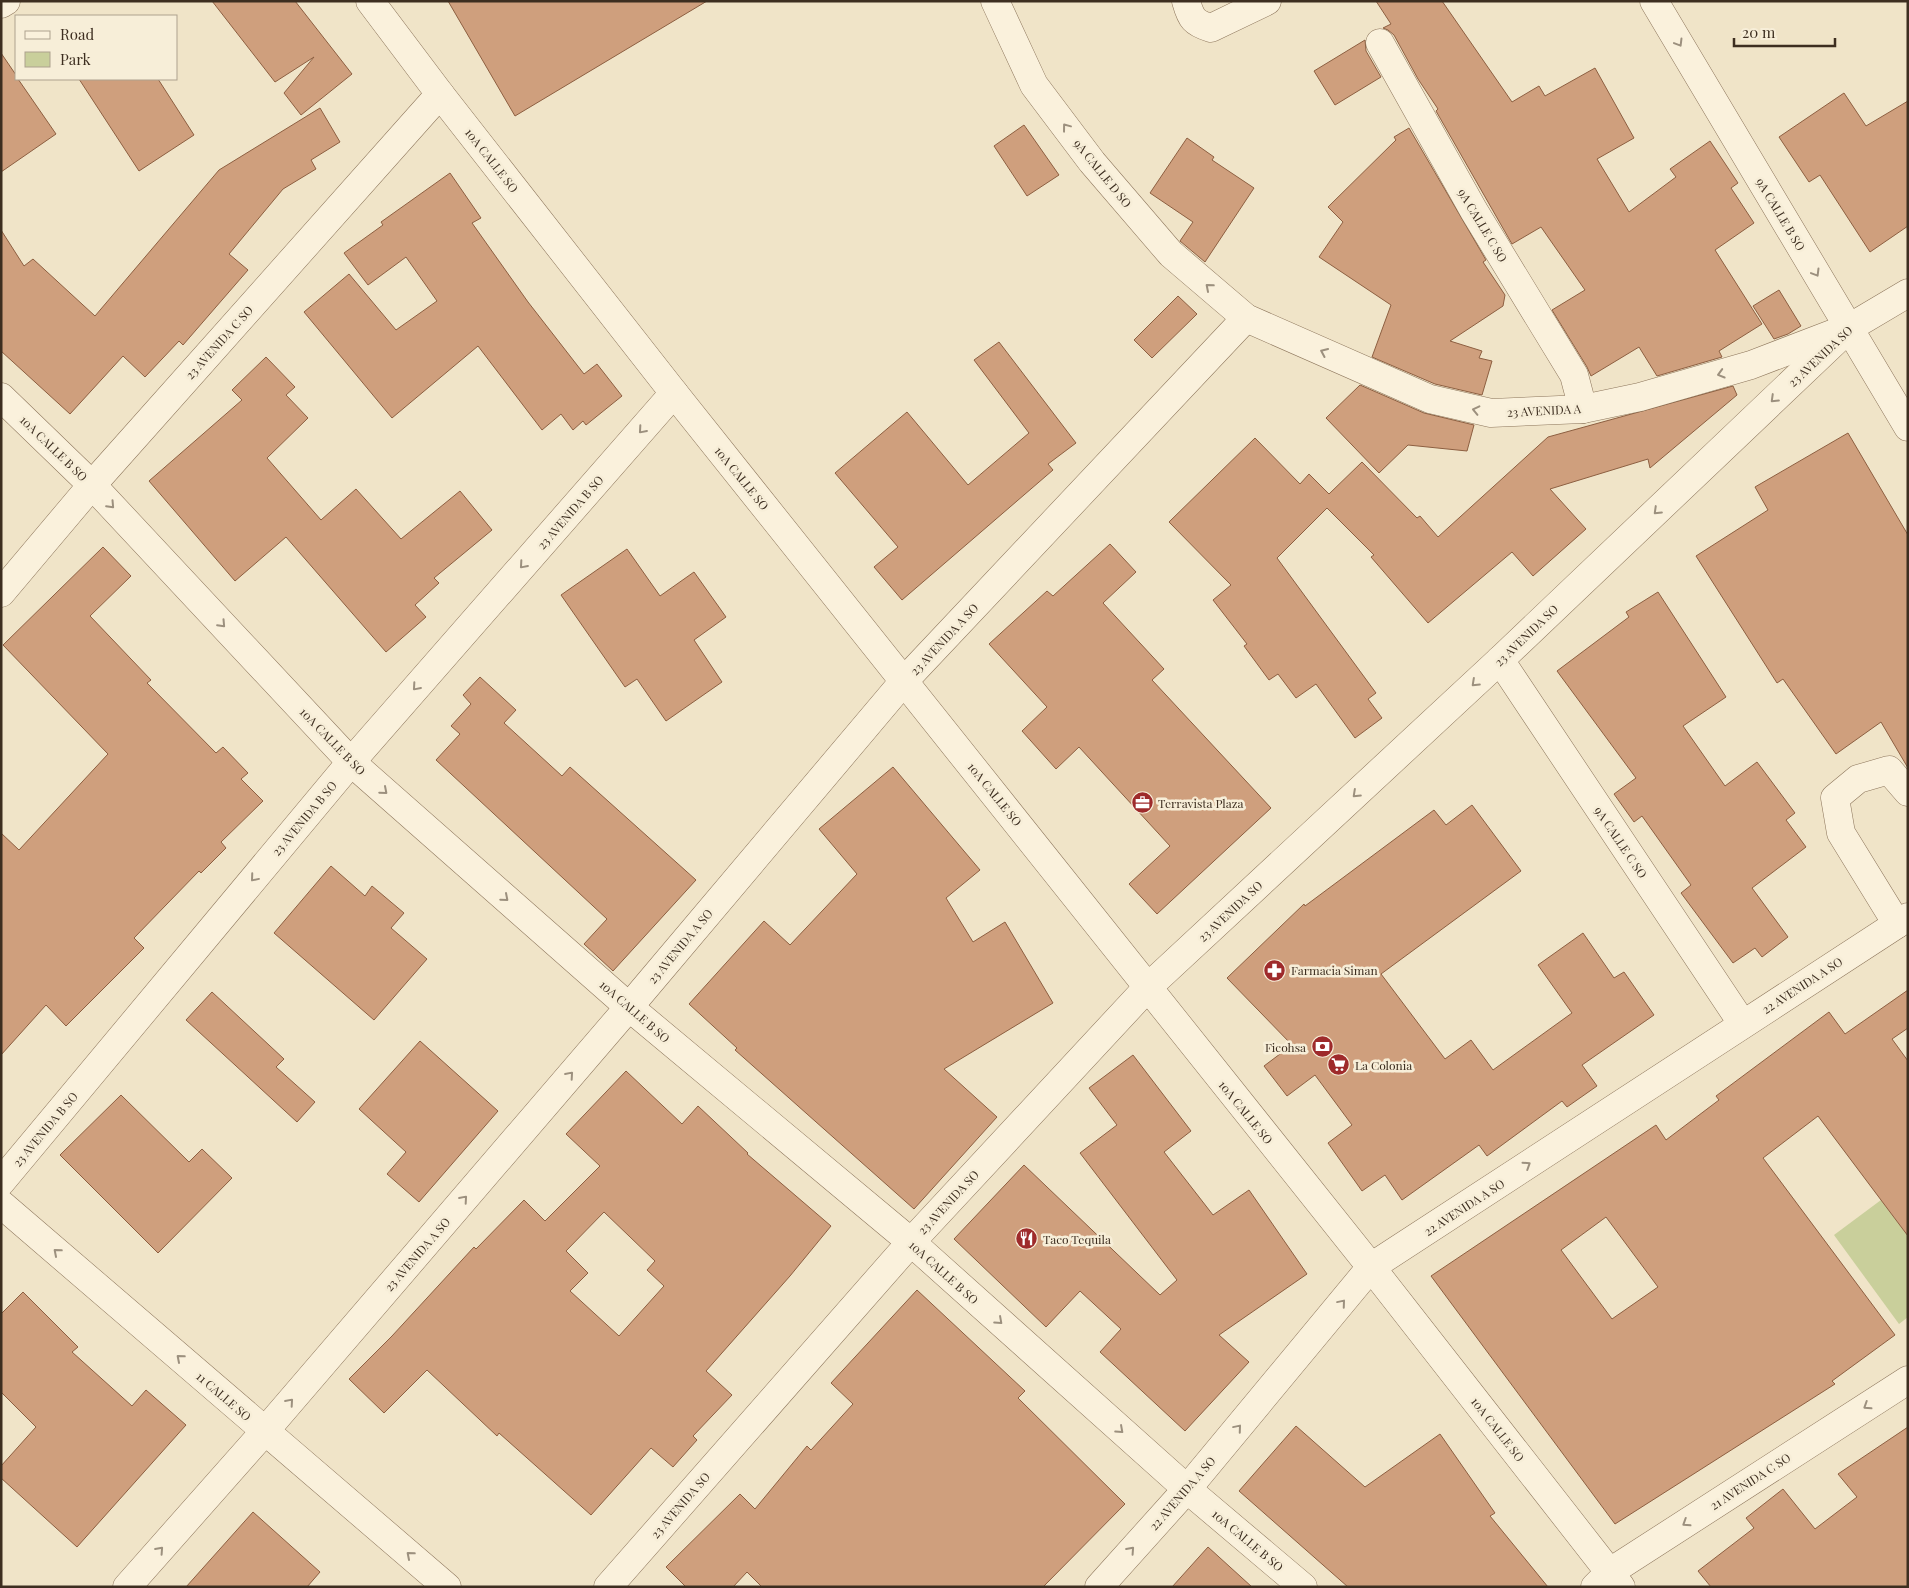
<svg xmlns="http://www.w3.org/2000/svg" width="1909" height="1588" font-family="'Playfair Display',serif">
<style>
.green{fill:#c9cf9b}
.building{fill:#cf9f7d;stroke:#8d5f41;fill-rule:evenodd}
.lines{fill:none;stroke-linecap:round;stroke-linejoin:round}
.minor-casing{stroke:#8d765c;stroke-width:29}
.minor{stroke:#faf1dc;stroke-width:28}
.oneway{stroke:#9c907e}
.labels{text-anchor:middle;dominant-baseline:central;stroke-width:5;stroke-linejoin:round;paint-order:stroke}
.street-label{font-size:12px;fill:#3d2e20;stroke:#f7eed8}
.poi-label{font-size:12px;fill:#3d2e20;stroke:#f7eed8;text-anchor:start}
</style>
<rect width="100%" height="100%" fill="#f0e4c8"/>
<path class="green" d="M1881 1200 1908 1236V1317L1899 1324 1834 1235Z"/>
<g class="building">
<path d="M212 1H295L352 74 301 115 284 93 314 57 275 82Z"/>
<path d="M448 1H707L515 116Z"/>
<path d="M1376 1H1442L1512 102 1539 86 1545 96 1595 68 1634 138 1597 159 1629 212 1676 177 1670 169 1710 141 1738 183 1731 188 1754 223 1715 250 1762 324 1719 351 1722 357 1657 376 1639 347 1591 376 1587 367 1552 310 1585 290 1541 227 1512 244 1436 111 1438 109 1418 79 1394 35 1388 30 1383 28 1391 24Z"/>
<path d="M1365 40 1366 51 1381 77 1335 105 1314 71Z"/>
<path d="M1 53 16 75V79H18L56 134 1 172Z"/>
<path d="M79 79H158L194 135 139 171Z"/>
<path d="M1844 93 1866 126 1908 101V226L1870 252 1820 175 1809 182 1779 137Z"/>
<path d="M320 108 340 142 311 160 316 169 283 189 229 254 248 270 183 345 179 341 145 377 123 356 70 414 1 351V230L24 266 33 259 95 316 219 170Z"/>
<path d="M1024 125 1059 175 1027 196 994 146Z"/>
<path d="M1409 128 1486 260 1483 262 1505 295 1503 306 1450 341 1482 351 1479 358 1492 361 1482 395 1435 384 1372 357 1391 305 1319 257 1343 222 1328 207 1396 140 1394 137Z"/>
<path d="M1187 138 1214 157 1212 160 1254 188 1205 262 1180 241 1193 222 1150 193Z"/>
<path d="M450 173 481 218 472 223 528 302 584 374 597 364 622 396 586 425 583 421 573 430 561 414 542 430 478 346 392 418 304 312 349 274 396 330 437 301 406 257 368 285 344 253 383 225 381 222Z"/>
<path d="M1779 290 1801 326 1788 334 1774 339 1753 306Z"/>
<path d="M1178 296 1197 314 1152 358 1134 340Z"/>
<path d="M999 342 1076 443 1048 464 1053 470 902 600 874 567 898 547 835 473 907 412 968 485 1029 433 974 360Z"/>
<path d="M266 357 295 387 286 395 308 418 267 458 321 520 356 489 401 539 460 491 492 530 434 578 439 583 415 605 426 617 386 652 286 537 235 581 149 481 242 400 232 390Z"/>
<path d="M1360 385 1424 413 1474 425 1467 451 1408 445 1379 473 1326 418Z"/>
<path d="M1733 386 1737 395 1650 468 1648 459 1550 489 1586 529 1533 576 1512 552 1428 623 1371 557 1374 555 1327 508 1277 558 1376 693 1368 699 1382 718 1355 738 1316 684 1296 698 1278 674 1269 680 1244 646 1247 644 1213 600 1231 585 1169 522 1255 438 1300 484 1309 474 1329 494 1362 462 1417 518 1420 516 1438 537 1548 437Z"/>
<path d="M1848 433 1908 535V768L1881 722 1836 754 1783 679 1777 683 1696 556 1768 510 1755 487Z"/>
<path d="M1110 544 1136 572 1103 603 1164 669 1152 680 1271 808 1157 914 1129 884 1170 846 1079 747 1056 769 1022 731 1047 707 989 644 1047 591 1053 596Z"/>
<path d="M103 547 131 576 90 616 151 680 147 683 216 753 223 747 248 773 241 779 263 801 221 842 226 848 201 873 199 871 134 938 144 948 66 1026 46 1005 1 1055V833L19 850 108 754 3 645Z"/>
<path d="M627 549 660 596 694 572 726 617 694 640 722 682 666 721 637 679 625 687 561 595Z"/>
<path d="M1658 592 1726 697 1683 726 1725 786 1757 762 1795 813 1786 820 1806 847 1752 888 1788 937 1762 957 1755 948 1733 963 1681 893 1691 885 1642 816 1634 822 1614 794 1636 778 1557 671 1629 617 1626 612Z"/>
<path d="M480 677 516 710 504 723 562 776 570 767 696 880 613 971 584 944 607 919 436 760 460 734 451 726 471 704 463 695Z"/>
<path d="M893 767 980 870 946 898 973 942 1005 922 1053 1003 944 1069 997 1117 914 1209 735 1050 737 1048 689 1004 764 921 790 945 857 874 819 829Z"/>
<path d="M1472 805 1521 871 1381 974 1445 1059 1471 1040 1493 1070 1572 1013 1538 965 1583 933 1614 978 1624 972 1654 1015 1582 1065 1597 1086 1567 1107 1562 1101 1487 1156 1479 1145 1402 1200 1385 1175 1362 1191 1328 1143 1352 1125 1315 1075 1287 1096 1264 1066 1292 1045 1227 978 1304 904 1305 906 1434 810 1446 825Z"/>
<path d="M331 866 365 896 372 886 404 913 391 928 427 959 374 1020 274 933Z"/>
<path d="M1908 990V1028L1892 1039 1908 1061V1236L1818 1116 1763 1158 1895 1335 1832 1381 1835 1384 1615 1524 1431 1276 1656 1125 1666 1140 1719 1100 1716 1096 1829 1012 1845 1034ZM1606 1217 1658 1287 1612 1319 1561 1250Z"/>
<path d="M212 992 284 1059 276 1067 315 1102 297 1122 186 1020Z"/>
<path d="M420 1041 498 1111 419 1202 387 1174 406 1152 359 1109Z"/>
<path d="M1133 1055 1191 1131 1164 1152 1213 1215 1249 1190 1307 1274 1219 1335 1249 1362 1185 1431 1100 1352 1121 1329 1080 1291 1046 1327 954 1239 1024 1165 1160 1295 1177 1280 1080 1153 1117 1125 1089 1088Z"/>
<path d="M626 1071 682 1124 698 1106 748 1153 747 1154 831 1226 790 1276 706 1371 732 1395 693 1436 697 1440 673 1467 651 1448 591 1515 499 1433 497 1436 427 1370 384 1413 349 1379 392 1336 474 1247 476 1249 524 1200 545 1221 600 1166 566 1134ZM604 1212 655 1261 647 1270 664 1286 619 1336 570 1291 588 1273 566 1251Z"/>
<path d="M121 1095 189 1162 202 1149 232 1178 158 1253 60 1155Z"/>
<path d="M917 1290 1025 1391 1018 1398 1125 1504 1043 1587H762L747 1572 733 1587H686L666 1567 740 1494 755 1509 807 1446 811 1450 853 1404 831 1383Z"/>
<path d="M23 1292 78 1347 72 1352 132 1406 146 1390 186 1425 77 1547 1 1478V1466L36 1427 1 1392V1314Z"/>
<path d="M1296 1426 1365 1487 1440 1434 1495 1513 1490 1516 1548 1587H1348L1239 1491Z"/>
<path d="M1908 1427V1587H1711L1698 1571 1754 1528 1746 1518 1783 1489 1815 1529 1857 1497 1838 1474Z"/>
<path d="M253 1512 320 1572 307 1587H186Z"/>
<path d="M1208 1547 1252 1587H1172Z"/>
</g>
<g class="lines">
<defs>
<g id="minor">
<path d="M370 1 440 94 674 393 1371 1267 1621 1587"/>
<path d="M995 1 1034 85 1092 162 1171 254 1246 318 1430 399 1491 413 1583 409 1640 397 1751 365 1837 332"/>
<path d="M1186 1C1191 19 1194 23 1211 28L1267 1"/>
<path d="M1654 1 1908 427"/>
<path d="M1 4 6 1"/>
<path d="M1380 43 1474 211 1574 375 1583 409"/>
<path d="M1 397 92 485 351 762 629 1007 911 1242 1187 1489 1303 1587"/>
<path d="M1 593 92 485 440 94"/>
<path d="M1500 660 1742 1023"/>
<path d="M1897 924 1841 833 1835 798 1858 779 1889 770 1908 792"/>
<path d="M1 1182 351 762 674 393"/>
<path d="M1 1204 447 1587"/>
<path d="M127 1587 265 1431 629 1007 904 681 1246 318"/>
<path d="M608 1587 911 1242 1147 988 1500 660 1849 328 1908 293"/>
<path d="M1099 1587 1187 1489 1371 1267 1908 917"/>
<path d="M1595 1587 1610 1572 1908 1380"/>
</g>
</defs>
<use href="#minor" class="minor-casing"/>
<use href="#minor" class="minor"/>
</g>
<defs><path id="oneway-chevron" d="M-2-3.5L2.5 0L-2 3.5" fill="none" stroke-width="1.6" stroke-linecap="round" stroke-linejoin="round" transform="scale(1.25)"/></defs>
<g class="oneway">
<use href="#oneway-chevron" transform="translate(1679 43) rotate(59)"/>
<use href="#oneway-chevron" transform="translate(1066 127) rotate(-127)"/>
<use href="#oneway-chevron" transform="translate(1816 273) rotate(59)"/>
<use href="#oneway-chevron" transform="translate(1209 287) rotate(-139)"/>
<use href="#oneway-chevron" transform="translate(1324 352) rotate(-156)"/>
<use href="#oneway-chevron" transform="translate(1721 374) rotate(164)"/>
<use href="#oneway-chevron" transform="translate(1774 399) rotate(136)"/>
<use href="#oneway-chevron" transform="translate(1476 410) rotate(-167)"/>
<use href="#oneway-chevron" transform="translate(642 430) rotate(131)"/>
<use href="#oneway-chevron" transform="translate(111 505) rotate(47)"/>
<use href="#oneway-chevron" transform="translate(1657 511) rotate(136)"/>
<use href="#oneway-chevron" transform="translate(523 565) rotate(131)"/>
<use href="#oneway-chevron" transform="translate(222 624) rotate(47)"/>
<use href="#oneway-chevron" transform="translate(1475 683) rotate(137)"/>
<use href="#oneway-chevron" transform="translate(416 687) rotate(131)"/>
<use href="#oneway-chevron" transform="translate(384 791) rotate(41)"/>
<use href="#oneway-chevron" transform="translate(1356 794) rotate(137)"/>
<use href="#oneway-chevron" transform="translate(254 878) rotate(130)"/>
<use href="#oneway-chevron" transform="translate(505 898) rotate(41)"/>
<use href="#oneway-chevron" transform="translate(570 1075) rotate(-49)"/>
<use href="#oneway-chevron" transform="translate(1527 1165) rotate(-33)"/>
<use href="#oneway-chevron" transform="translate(464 1199) rotate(-49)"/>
<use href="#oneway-chevron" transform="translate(57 1252) rotate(-139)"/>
<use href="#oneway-chevron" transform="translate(1342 1303) rotate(-50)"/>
<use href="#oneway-chevron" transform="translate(999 1321) rotate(42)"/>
<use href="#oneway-chevron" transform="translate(180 1358) rotate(-139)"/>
<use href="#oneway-chevron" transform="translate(290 1402) rotate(-49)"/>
<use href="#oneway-chevron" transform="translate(1867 1406) rotate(147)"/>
<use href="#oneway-chevron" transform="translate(1238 1428) rotate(-50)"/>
<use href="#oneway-chevron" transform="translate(1120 1430) rotate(42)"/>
<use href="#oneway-chevron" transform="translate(1686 1523) rotate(147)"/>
<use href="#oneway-chevron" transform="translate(160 1550) rotate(-48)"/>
<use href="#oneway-chevron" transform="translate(1131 1550) rotate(-48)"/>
<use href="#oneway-chevron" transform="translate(410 1555) rotate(-139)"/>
</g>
<defs>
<symbol id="office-disc" viewBox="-11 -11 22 22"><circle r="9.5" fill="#9e2a2b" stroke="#f7eed8"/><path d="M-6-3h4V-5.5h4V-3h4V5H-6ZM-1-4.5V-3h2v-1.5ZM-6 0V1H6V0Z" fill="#fff"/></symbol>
<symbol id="pharmacy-disc" viewBox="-11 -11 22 22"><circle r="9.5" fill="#9e2a2b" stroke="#f7eed8"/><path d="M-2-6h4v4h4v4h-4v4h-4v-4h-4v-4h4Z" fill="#fff"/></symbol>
<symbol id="bank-disc" viewBox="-11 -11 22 22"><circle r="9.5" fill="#9e2a2b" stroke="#f7eed8"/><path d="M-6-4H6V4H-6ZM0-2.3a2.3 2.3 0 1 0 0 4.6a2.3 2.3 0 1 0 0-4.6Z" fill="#fff"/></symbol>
<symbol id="supermarket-disc" viewBox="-11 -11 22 22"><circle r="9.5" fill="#9e2a2b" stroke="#f7eed8"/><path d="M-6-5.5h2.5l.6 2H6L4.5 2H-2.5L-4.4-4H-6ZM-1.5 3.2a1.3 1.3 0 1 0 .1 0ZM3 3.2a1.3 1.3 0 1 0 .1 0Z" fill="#fff"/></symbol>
<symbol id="restaurant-disc" viewBox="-11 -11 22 22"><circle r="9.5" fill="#9e2a2b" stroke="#f7eed8"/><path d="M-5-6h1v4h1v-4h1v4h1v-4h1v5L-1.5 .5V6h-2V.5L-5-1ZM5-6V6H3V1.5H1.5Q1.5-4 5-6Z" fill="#fff"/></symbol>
</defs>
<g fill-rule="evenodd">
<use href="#office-disc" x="1130" y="790" width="25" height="25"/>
<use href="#pharmacy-disc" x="1262" y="958" width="25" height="25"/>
<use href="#bank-disc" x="1310" y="1034" width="25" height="25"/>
<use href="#supermarket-disc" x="1326" y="1052" width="25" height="25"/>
<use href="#restaurant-disc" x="1014" y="1226" width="25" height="25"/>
</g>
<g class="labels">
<g class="street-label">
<text transform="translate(492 160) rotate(52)">10A CALLE SO</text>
<text transform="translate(1103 173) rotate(51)">9A CALLE D SO</text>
<text transform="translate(1781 214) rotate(59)">9A CALLE B SO</text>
<text transform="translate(1483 225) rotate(59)">9A CALLE C SO</text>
<text transform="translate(219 342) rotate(-48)">23 AVENIDA C SO</text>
<text transform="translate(1820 356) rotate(-43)">23 AVENIDA SO</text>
<text transform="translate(1544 410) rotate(-3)">23 AVENIDA A</text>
<text transform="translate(54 448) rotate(44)">10A CALLE B SO</text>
<text transform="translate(742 478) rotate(51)">10A CALLE SO</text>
<text transform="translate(570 512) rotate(-49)">23 AVENIDA B SO</text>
<text transform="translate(1526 635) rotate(-44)">23 AVENIDA SO</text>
<text transform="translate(944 639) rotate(-47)">23 AVENIDA A SO</text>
<text transform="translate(333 741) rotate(46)">10A CALLE B SO</text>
<text transform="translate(995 794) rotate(51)">10A CALLE SO</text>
<text transform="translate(304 818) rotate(-50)">23 AVENIDA B SO</text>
<text transform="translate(1621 842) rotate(56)">9A CALLE C SO</text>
<text transform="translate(1230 911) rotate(-43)">23 AVENIDA SO</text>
<text transform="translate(680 946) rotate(-50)">23 AVENIDA A SO</text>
<text transform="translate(1802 985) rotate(-33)">22 AVENIDA A SO</text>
<text transform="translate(635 1011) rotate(41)">10A CALLE B SO</text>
<text transform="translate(1246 1112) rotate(51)">10A CALLE SO</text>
<text transform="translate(45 1129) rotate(-50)">23 AVENIDA B SO</text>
<text transform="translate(948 1202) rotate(-47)">23 AVENIDA SO</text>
<text transform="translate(1464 1207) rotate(-33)">22 AVENIDA A SO</text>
<text transform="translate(417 1254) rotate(-49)">23 AVENIDA A SO</text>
<text transform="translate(944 1272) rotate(42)">10A CALLE B SO</text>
<text transform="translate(224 1396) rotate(41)">11 CALLE SO</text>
<text transform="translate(1498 1429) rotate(52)">10A CALLE SO</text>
<text transform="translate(1750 1481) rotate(-33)">21 AVENIDA C SO</text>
<text transform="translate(1182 1493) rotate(-49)">22 AVENIDA A SO</text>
<text transform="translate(680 1505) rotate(-49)">23 AVENIDA SO</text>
<text transform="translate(1248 1540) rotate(40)">10A CALLE B SO</text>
</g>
<g class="poi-label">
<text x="1158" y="803">Terravista Plaza</text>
<text x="1291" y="970">Farmacia Siman</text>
<text x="1306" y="1047" text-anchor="end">Ficohsa</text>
<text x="1355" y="1065">La Colonia</text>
<text x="1043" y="1239">Taco Tequila</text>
</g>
</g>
<rect width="1909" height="1588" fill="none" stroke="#3d2e20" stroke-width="5"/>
<rect x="15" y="15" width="162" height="65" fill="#f7eed8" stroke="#ada18e"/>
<rect x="25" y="31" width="25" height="8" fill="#faf1dc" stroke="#ada18e"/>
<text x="60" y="40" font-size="15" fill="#3d2e20">Road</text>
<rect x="25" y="52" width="25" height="15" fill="#c9cf9b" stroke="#ada18e"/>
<text x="60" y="65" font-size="15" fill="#3d2e20">Park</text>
<path d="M1734 38v8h101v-8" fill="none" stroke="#3d2e20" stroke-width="2.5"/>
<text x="1742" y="38" font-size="15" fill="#3d2e20" stroke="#f7eed8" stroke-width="4" paint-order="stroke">20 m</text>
</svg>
